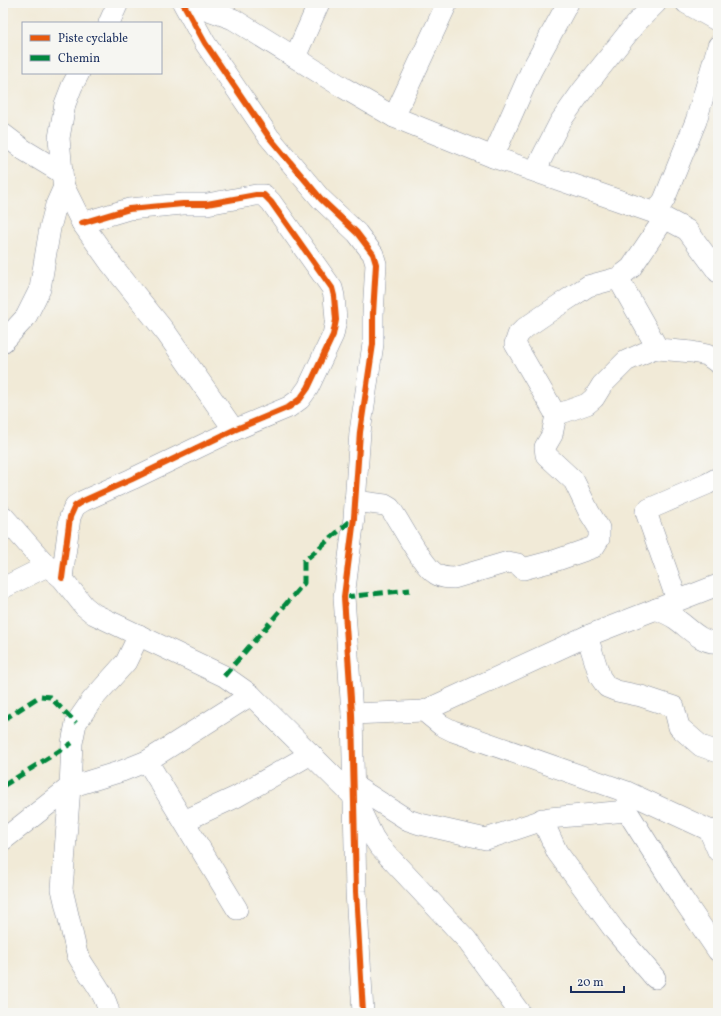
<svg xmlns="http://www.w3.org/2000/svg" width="721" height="1016" font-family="Vollkorn,serif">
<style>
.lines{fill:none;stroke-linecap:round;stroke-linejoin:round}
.street-casing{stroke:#868c9a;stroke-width:22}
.street{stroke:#fff;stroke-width:21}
.quiet{stroke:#00873e;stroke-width:5;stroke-dasharray:10 5;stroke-linecap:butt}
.cycleway-casing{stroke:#f6f6f2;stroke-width:8}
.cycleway{stroke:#e8590c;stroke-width:6}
</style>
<rect width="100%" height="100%" fill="#f6f6f2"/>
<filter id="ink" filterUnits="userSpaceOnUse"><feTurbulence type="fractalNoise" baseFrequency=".025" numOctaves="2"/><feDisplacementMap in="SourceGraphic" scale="8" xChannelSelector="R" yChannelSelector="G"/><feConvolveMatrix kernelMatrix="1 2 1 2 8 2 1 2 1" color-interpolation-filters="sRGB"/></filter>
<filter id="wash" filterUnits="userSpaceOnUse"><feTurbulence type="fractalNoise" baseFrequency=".012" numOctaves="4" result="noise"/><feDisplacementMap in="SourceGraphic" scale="16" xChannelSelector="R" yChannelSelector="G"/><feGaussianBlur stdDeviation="0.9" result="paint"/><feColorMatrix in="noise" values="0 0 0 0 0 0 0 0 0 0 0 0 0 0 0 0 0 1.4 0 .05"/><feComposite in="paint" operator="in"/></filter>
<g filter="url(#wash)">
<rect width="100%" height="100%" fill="#f1ead7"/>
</g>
<g filter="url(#ink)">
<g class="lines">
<defs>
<g id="street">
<path d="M183 3 205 43 269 137 321 199 357 233 373 254 376 264 373 314V344L360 432 354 518 344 597 352 714 356 891 363 1013"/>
<path d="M189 3 233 19 344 88 394 117 493 157 655 213 687 230 718 272"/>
<path d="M686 3 718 21"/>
<path d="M109 23 118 3"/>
<path d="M295 57 319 3"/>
<path d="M79 73 72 86 65 104 59 138 62 173 64 187 82 223 111 264 167 334 234 430"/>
<path d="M394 117 447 3"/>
<path d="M3 134 24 150 62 173"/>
<path d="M493 157 531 71 568 3"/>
<path d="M535 171 560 122 582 91 636 23 656 3"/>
<path d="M655 213 664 200 696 121 718 46"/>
<path d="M618 278 658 349 692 352 707 355 718 363"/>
<path d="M3 342 26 317 40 289 50 228 56 205 64 187"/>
<path d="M556 415 587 404 594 398 602 385 626 361 657 347"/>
<path d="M355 501 385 505 390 508C401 523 422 566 436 574 442 578 447 578 454 578L508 562 518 564 523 569 557 560 594 547 599 539V528L589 512 574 481 546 455 545 447 552 435 556 415 515 344 518 335 525 328 559 305 588 286 618 278 631 268 664 219"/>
<path d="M3 516 47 566 62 578 84 606 94 614 224 676 251 695 354 797 373 837 379 846 466 939 520 1013"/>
<path d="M62 578 70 517 75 506 83 501 132 479 234 430 289 407 300 399 308 388 333 335 336 320 334 296 332 288 271 202 264 195H256L207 204H183L129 209 82 223"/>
<path d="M3 588 47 566"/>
<path d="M677 600 646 512 649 509 707 484 718 478"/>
<path d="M656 609C663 612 670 615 676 619 689 628 702 644 718 642"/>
<path d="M587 636 600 677 607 687 617 691 641 696 674 707 679 727 701 746 718 752"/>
<path d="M424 711 587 636 718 585"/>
<path d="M352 714 424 711 441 725 453 731 627 792 709 830 718 831"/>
<path d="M147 761 237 909"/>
<path d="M353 785 408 820 420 824 486 839 549 818 627 811"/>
<path d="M627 796V811L682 898 718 951"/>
<path d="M542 819 557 852 568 867 615 931 655 978"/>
<path d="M184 821 236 797 311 754"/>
<path d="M709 830 718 851"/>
<path d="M3 840 70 787 122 771 147 761 251 695"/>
<path d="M109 1013C105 991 87 974 77 954L62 889 70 787 72 743 76 723 92 700 126 662 139 635"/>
</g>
</defs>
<use href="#street" class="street-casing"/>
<use href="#street" class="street"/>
<g class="quiet">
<path d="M344 597 410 590"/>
<path d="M224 676 304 583V561L354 518"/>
<path d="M3 720 40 696 50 697 76 723"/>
<path d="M3 786 72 743"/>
</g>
<defs>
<g id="cycleway">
<path d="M183 3 205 43 269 137 321 199 357 233 373 254 376 264 373 314V344L360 432 354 518 344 597 352 714 356 891 363 1013"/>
<path d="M62 578 70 517 75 506 83 501 132 479 234 430 289 407 300 399 308 388 333 335 336 320 334 296 332 288 271 202 264 195H256L207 204H183L129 209 82 223"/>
</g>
</defs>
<use href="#cycleway" class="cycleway-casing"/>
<use href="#cycleway" class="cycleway"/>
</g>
</g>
<rect width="721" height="1016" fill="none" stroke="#f6f6f2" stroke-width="16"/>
<rect x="22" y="22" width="140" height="52" fill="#f6f6f2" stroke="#9ea6b7"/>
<rect x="30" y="35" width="20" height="6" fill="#e8590c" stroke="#9ea6b7"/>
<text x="58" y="42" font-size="12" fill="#1b2f5e">Piste cyclable</text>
<rect x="30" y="55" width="20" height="6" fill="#00873e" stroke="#9ea6b7"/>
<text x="58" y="62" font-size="12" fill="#1b2f5e">Chemin</text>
<path d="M571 986v6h53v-6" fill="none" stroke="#1b2f5e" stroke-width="2"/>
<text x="577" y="986" font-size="12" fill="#1b2f5e" stroke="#f6f6f2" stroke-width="3" paint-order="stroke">20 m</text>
</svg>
